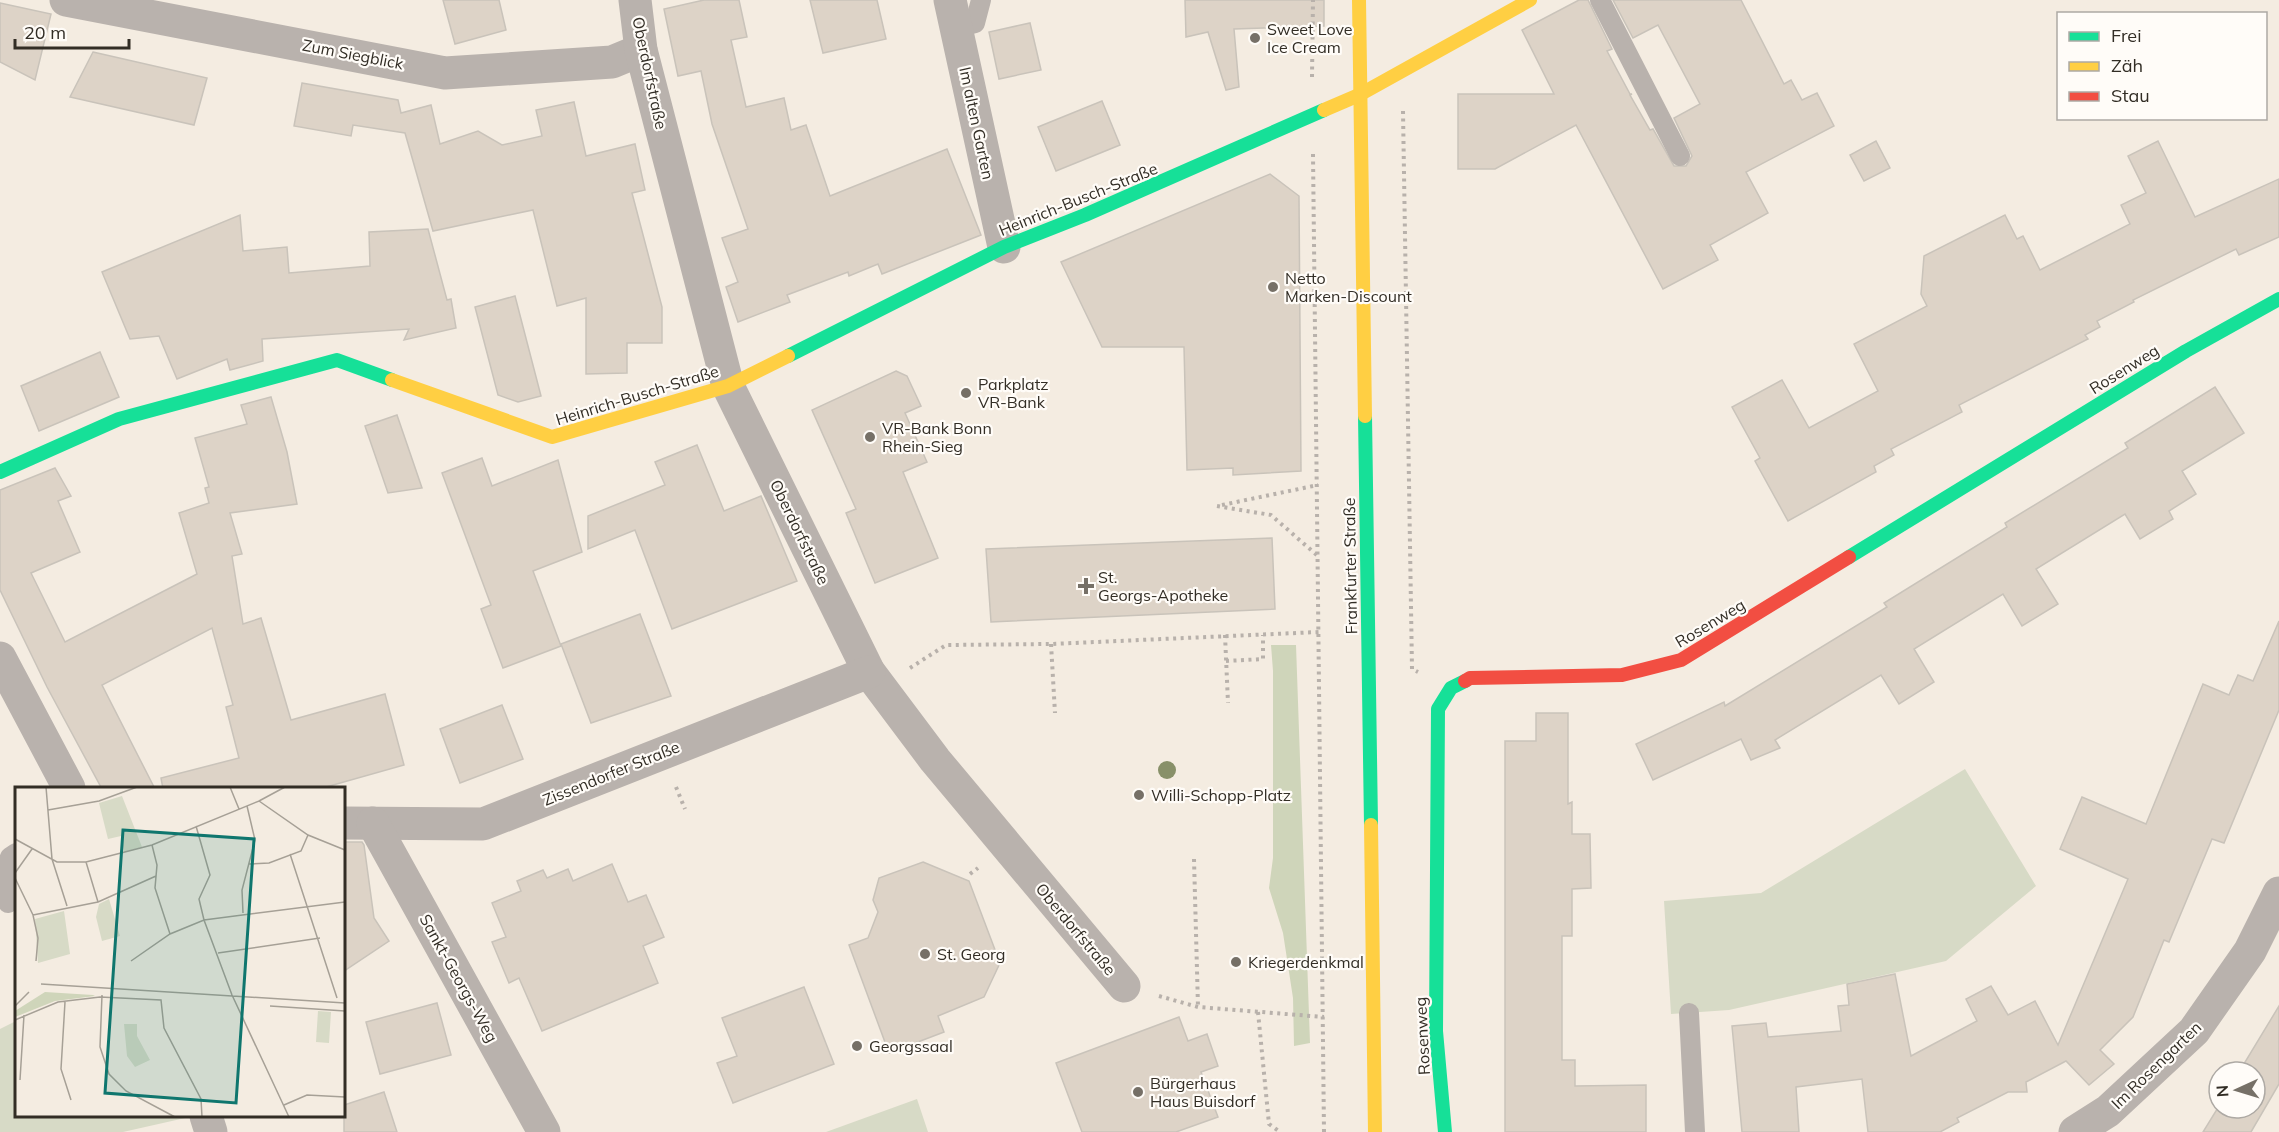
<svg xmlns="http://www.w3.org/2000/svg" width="2279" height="1132" font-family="Mulish,sans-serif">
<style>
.green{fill:#d7dac6}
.forest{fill:#cfd5ba}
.building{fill:#ddd3c7;stroke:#c9c3ba;stroke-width:1.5}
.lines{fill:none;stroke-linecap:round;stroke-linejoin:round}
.path{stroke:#b8b1ab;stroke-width:4;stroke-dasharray:3 4.5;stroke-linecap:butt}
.lane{stroke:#b9b2ad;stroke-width:20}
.street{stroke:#b9b2ad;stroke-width:33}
.fast{stroke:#16e098;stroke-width:14}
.slow{stroke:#ffcf43;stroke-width:14}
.jam{stroke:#f24e42;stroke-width:14}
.tree{fill:#889069}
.poi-dot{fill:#767067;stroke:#fffcf8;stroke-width:2}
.labels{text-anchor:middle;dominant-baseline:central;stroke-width:4.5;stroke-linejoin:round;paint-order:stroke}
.poi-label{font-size:16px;fill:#322d25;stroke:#fffcf8;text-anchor:start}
.street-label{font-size:16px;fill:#322d25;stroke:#fffcf8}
.inset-road{fill:none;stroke:#a6a096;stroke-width:1.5}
.view{fill:#0f766e;fill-opacity:0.15;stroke:#0f766e;stroke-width:3}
.inset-edge{fill:none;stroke:#322d25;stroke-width:3}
</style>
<rect width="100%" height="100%" fill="#f4ece1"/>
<g class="green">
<path d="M1965 769 2036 886 1946 961 1729 1010 1671 1014 1664 901 1761 893Z"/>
<path d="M16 1021V1116H194L123 1132H0V1029Z"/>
<path d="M917 1099 928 1132H826Z"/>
</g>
<path class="forest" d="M1271 645H1296L1310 1043 1294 1046 1293 998 1283 933 1269 888 1273 858V671Z"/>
<g class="building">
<path d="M443 0H499L506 30 455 44Z"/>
<path d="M704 0H739L747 37 731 40 746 107 784 98 791 130 806 125 830 196 947 149 981 235 882 274 878 264 849 276 848 272 787 295 790 302 738 322 726 287 738 282 722 238 748 229 712 124 701 71 678 76 664 9Z"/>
<path d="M810 0H877L886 39 823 53Z"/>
<path d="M1185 0H1324V26L1234 29 1239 87 1226 90 1208 32 1186 37Z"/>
<path d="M1579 0H1588L1612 49 1607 51 1630 94H1632L1630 95 1650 130 1653 129 1674 166H1686L1692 156 1674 118 1700 104 1658 25 1633 38 1613 0H1741L1784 84 1791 80 1802 100 1817 93 1834 126 1746 172 1768 213 1710 245 1718 260 1663 289 1576 125 1495 169H1458V94H1554L1522 30Z"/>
<path d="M0 3 51 14 35 80 0 62Z"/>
<path d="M1030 23 1041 70 999 79 989 32Z"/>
<path d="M93 52 207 78 194 125 70 97Z"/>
<path d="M302 83 398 100 401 113 431 105 440 144 478 131 502 145 542 136 536 110 574 102 586 156 635 144 645 190 632 193 662 307V343H627V373L586 374V298L557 306 533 210 433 231 405 133 353 125 351 136 294 126Z"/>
<path d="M1102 101 1120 145 1056 171 1038 127Z"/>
<path d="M1876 141 1890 168 1864 181 1850 155Z"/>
<path d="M2158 141 2195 217 2279 179V237L2239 255 2236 249 2133 300 2134 302 2097 321 2100 327 2085 335 2088 339 1959 405 1962 412 1891 449 1894 455 1874 466 1876 472 1788 521 1755 461 1760 458 1732 407 1782 380 1809 428 1878 391 1854 344 1927 306 1921 294 1924 256 2005 215 2017 239 2023 236 2040 270 2130 224 2121 205 2146 193 2128 156Z"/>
<path d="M1270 174 1299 196 1301 471 1233 475V468L1187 470 1184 347H1102L1061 262Z"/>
<path d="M240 215 243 251 287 247 289 273 370 266 369 232 428 229 447 300 451 299 456 328 404 340 409 329 262 339 263 361 230 370 227 359 177 379 159 336 130 339 102 272Z"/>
<path d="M515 296 541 396 518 402 498 395 475 307Z"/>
<path d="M100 352 119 397 39 431 21 386Z"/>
<path d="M896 371 907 376 921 406 905 413 927 462 903 472 938 558 875 583 846 513 856 509 812 410Z"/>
<path d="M2215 387 2244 433 2182 471 2196 494 2169 511 2173 519 2140 539 2125 514 2036 569 2058 604 2022 626 2003 594 1914 649 1934 682 1899 704 1881 675 1775 740 1780 748 1751 760 1741 739 1653 780 1636 744 1724 702 1725 706 1887 607 1884 603 2007 527 2005 523 2128 448 2125 443Z"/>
<path d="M271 397 287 452 297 504 230 513 242 554 232 556 243 624 261 618 291 720 385 694 404 765 319 789H163L161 778 239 758 226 707 233 705 212 628 102 685 155 789H102L47 687 0 590V490L55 468 71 496 58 501 80 552 31 573 65 642 197 574 179 513 209 503 205 488 209 487 195 438 247 424 241 405Z"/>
<path d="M397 415 422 488 388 493 365 426Z"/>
<path d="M697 445 724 511 761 496 797 581 672 629 635 530 588 549V516L665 485 655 462Z"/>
<path d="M482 458 492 486 558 460 582 552 533 571 561 646 503 668 481 609 491 605 442 473Z"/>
<path d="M1272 538 1275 609 991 622 986 549Z"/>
<path d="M640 614 671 696 591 723 561 644Z"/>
<path d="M2279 621V710L2224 843 2212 839 2169 942 2164 940 2133 1017 2100 1050 2114 1064 2089 1085 2066 1061 2026 1082 2027 1092H2008L1957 1118 1959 1122 1940 1132H1868L1862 1079 1796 1087 1799 1132H1742L1732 1026 1766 1023 1768 1037 1841 1031 1838 1006 1849 1005 1847 984 1895 974 1911 1056 1977 1021 1966 999 1991 986 2008 1015 2035 1001 2058 1045 2128 879 2060 849 2082 797 2146 824 2203 684 2229 695 2238 675 2253 681Z"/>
<path d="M502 705 523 759 460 783 440 729Z"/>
<path d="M1536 713H1568V804L1572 802V834H1590L1591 888 1572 889V936H1562V1060H1575V1086L1646 1085V1132H1505V741H1536Z"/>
<path d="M344 842H362L364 845 374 918 389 941 344 971Z"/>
<path d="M923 862 969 881 1000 963 984 997 938 1016 944 1032 889 1053 849 945 868 938 878 912 873 900 879 878Z"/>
<path d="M612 864 628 902 646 895 664 937 643 946 658 983 542 1031 519 978 509 983 492 942 506 937 492 903 521 891 517 881 543 870 547 878 568 869 573 881Z"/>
<path d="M804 987 834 1064 733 1103 717 1063 737 1056 722 1018Z"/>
<path d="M437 1003 451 1055 380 1074 366 1022Z"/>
<path d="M2279 1006V1084L2251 1132H2203L2219 1106 2255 1108V1072H2239Z"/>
<path d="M1179 1017 1188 1041 1207 1034 1218 1066 1201 1072 1218 1117 1176 1132H1082L1056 1063Z"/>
<path d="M384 1092 397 1132H344V1105Z"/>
</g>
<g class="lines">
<g class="path">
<path d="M1312 77 1313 0"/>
<path d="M1403 111 1412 669 1418 672"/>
<path d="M1313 154 1324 1132"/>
<path d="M1222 505 1318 485"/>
<path d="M1217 506 1271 515 1319 557"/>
<path d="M1225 635 1228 703"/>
<path d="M1051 644 1055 713"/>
<path d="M1226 661 1263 659V635"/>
<path d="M910 668 946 645 1051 644 1319 632"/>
<path d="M676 787 685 809"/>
<path d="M1194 859 1198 1007"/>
<path d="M970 874 978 868"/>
<path d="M1159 996 1198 1007 1324 1017"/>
<path d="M1258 1012 1269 1124 1280 1132"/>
</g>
<g class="lane">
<path d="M1600 0 1680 156"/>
<path d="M956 28 975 23 981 0"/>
<path d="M8 903 5 871 10 857 16 853"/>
<path d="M1689 1013 1695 1132"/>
</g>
<g class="street">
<path d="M66 0 445 73 612 62 641 50"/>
<path d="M635 0 641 50 728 386 869 672 935 760 1124 986"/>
<path d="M950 0 1004 247"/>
<path d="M0 658 69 788"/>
<path d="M344 823 483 824 869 672"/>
<path d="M373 823 544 1132"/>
<path d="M206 1116 211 1132"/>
<path d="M2075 1132 2108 1111 2194 1031 2250 951 2279 893"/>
</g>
<g class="fast">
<path d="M788 356 1004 247 1085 215 1324 110"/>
<path d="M1365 416 1371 825"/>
<path d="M0 472 119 419 337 360 392 380"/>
<path d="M1849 557 2186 351 2279 299"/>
<path d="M1445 1132 1436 1031 1438 709 1451 688 1465 681"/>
</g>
<g class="slow">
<path d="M1359 0 1365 416"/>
<path d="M1324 110 1359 95 1530 0"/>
<path d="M392 380 552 437 728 386 788 356"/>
<path d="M1371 825 1375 1132"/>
</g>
<path class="jam" d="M1465 681 1470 678 1622 675 1681 660 1849 557"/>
</g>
<circle class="tree" cx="1167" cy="770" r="9"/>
<g class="poi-dot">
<circle cx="1255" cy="38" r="6"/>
<circle cx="1273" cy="287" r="6"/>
<circle cx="966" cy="393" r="6"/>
<circle cx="870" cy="437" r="6"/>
<path d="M1083 577h6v6h6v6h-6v6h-6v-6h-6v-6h6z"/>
<circle cx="1139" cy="795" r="6"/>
<circle cx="925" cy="954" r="6"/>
<circle cx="1236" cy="962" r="6"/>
<circle cx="857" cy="1046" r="6"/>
<circle cx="1138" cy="1092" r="6"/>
</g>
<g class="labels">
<g class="poi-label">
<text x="1267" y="29">Sweet Love<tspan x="1267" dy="18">Ice Cream</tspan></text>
<text x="1285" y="278">Netto<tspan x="1285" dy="18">Marken-Discount</tspan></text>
<text x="978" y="384">Parkplatz<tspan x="978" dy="18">VR-Bank</tspan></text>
<text x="882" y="428">VR-Bank Bonn<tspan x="882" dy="18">Rhein-Sieg</tspan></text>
<text x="1098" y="577">St.<tspan x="1098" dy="18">Georgs-Apotheke</tspan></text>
<text x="1151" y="795">Willi-Schopp-Platz</text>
<text x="937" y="954">St. Georg</text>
<text x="1248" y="962">Kriegerdenkmal</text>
<text x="869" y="1046">Georgssaal</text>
<text x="1150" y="1083">Bürgerhaus<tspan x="1150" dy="18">Haus Buisdorf</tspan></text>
</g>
<g class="street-label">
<text transform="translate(353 54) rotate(11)">Zum Siegblick</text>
<text transform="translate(650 73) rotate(78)">Oberdorfstraße</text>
<text transform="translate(977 123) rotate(78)">Im alten Garten</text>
<text transform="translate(1078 199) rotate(-22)">Heinrich-Busch-Straße</text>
<text transform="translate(2124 369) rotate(-32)">Rosenweg</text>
<text transform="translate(637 395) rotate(-17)">Heinrich-Busch-Straße</text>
<text transform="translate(800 532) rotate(64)">Oberdorfstraße</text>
<text transform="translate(1350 566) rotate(-91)">Frankfurter Straße</text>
<text transform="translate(1710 623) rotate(-31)">Rosenweg</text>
<text transform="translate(611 773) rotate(-22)">Zissendorfer Straße</text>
<text transform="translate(1076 929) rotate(50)">Oberdorfstraße</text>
<text transform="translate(459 978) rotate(61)">Sankt-Georgs-Weg</text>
<text transform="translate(1422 1036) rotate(-93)">Rosenweg</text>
<text transform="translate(2156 1065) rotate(-44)">Im Rosengarten</text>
</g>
</g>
<g transform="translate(15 787)">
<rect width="330" height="330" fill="#f4ece1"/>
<path d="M107 9 127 60 109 65 106 49 93 52 84 16ZM94 112 105 149 87 154 81 130 84 117ZM49 124 55 167 23 176 20 132ZM303 224 316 225 314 256 301 255ZM109 237H122V249L135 273 120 280 112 269Z" fill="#d7dac6"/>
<path d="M30 205 78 208 80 209 40 214 0 230V224Z" fill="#cfd5ba"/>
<path class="inset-road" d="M31 0 37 72 52 119M215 0 224 22M244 14 270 0M33 23 84 14 122 0M181 39 195 88 184 112 189 133 217 208 274 330M0 52 42 75H71L137 58 244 14 293 48 330 63M137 58 142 78 140 101 155 147M275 67 322 211M71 75 83 115M234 77 254 76 286 64 293 48M0 86 17 62M0 91 18 128 23 151 21 174M228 126 227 103 240 53 232 19M18 128 83 115 141 89M203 166 305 151M116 174 155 147 189 133 330 115M26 197 330 216M87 208 85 260 94 287 111 304 160 330M50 215 46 282 56 313M0 219 14 205M255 219 330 224M0 233 43 215 85 210 146 213 149 241 186 312 187 330M5 293 9 228M269 318 292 308 330 310"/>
<path class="view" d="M108 43 239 52 221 316 90 306Z"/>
<rect width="330" height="330" class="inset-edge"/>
</g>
<rect x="2057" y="12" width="210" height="108" fill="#fffcf8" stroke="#ada9a4" stroke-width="1.5"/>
<rect x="2069" y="32" width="30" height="9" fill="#16e098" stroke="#ada9a4" stroke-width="1.5"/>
<text x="2111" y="42" font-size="18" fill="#322d25">Frei</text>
<rect x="2069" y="62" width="30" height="9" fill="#ffcf43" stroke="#ada9a4" stroke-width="1.5"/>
<text x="2111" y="72" font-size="18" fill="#322d25">Zäh</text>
<rect x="2069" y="92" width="30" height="9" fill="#f24e42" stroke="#ada9a4" stroke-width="1.5"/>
<text x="2111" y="102" font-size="18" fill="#322d25">Stau</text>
<g transform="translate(2237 1090) rotate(266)"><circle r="28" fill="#fffcf8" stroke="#ada9a4" stroke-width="1.5"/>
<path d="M0-4.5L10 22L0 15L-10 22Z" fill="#767067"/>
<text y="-9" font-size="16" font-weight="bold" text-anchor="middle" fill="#322d25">N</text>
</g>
<path d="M15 39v9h114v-9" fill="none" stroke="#322d25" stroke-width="3"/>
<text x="24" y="39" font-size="18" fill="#322d25" stroke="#fffcf8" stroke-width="4.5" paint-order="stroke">20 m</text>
</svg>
